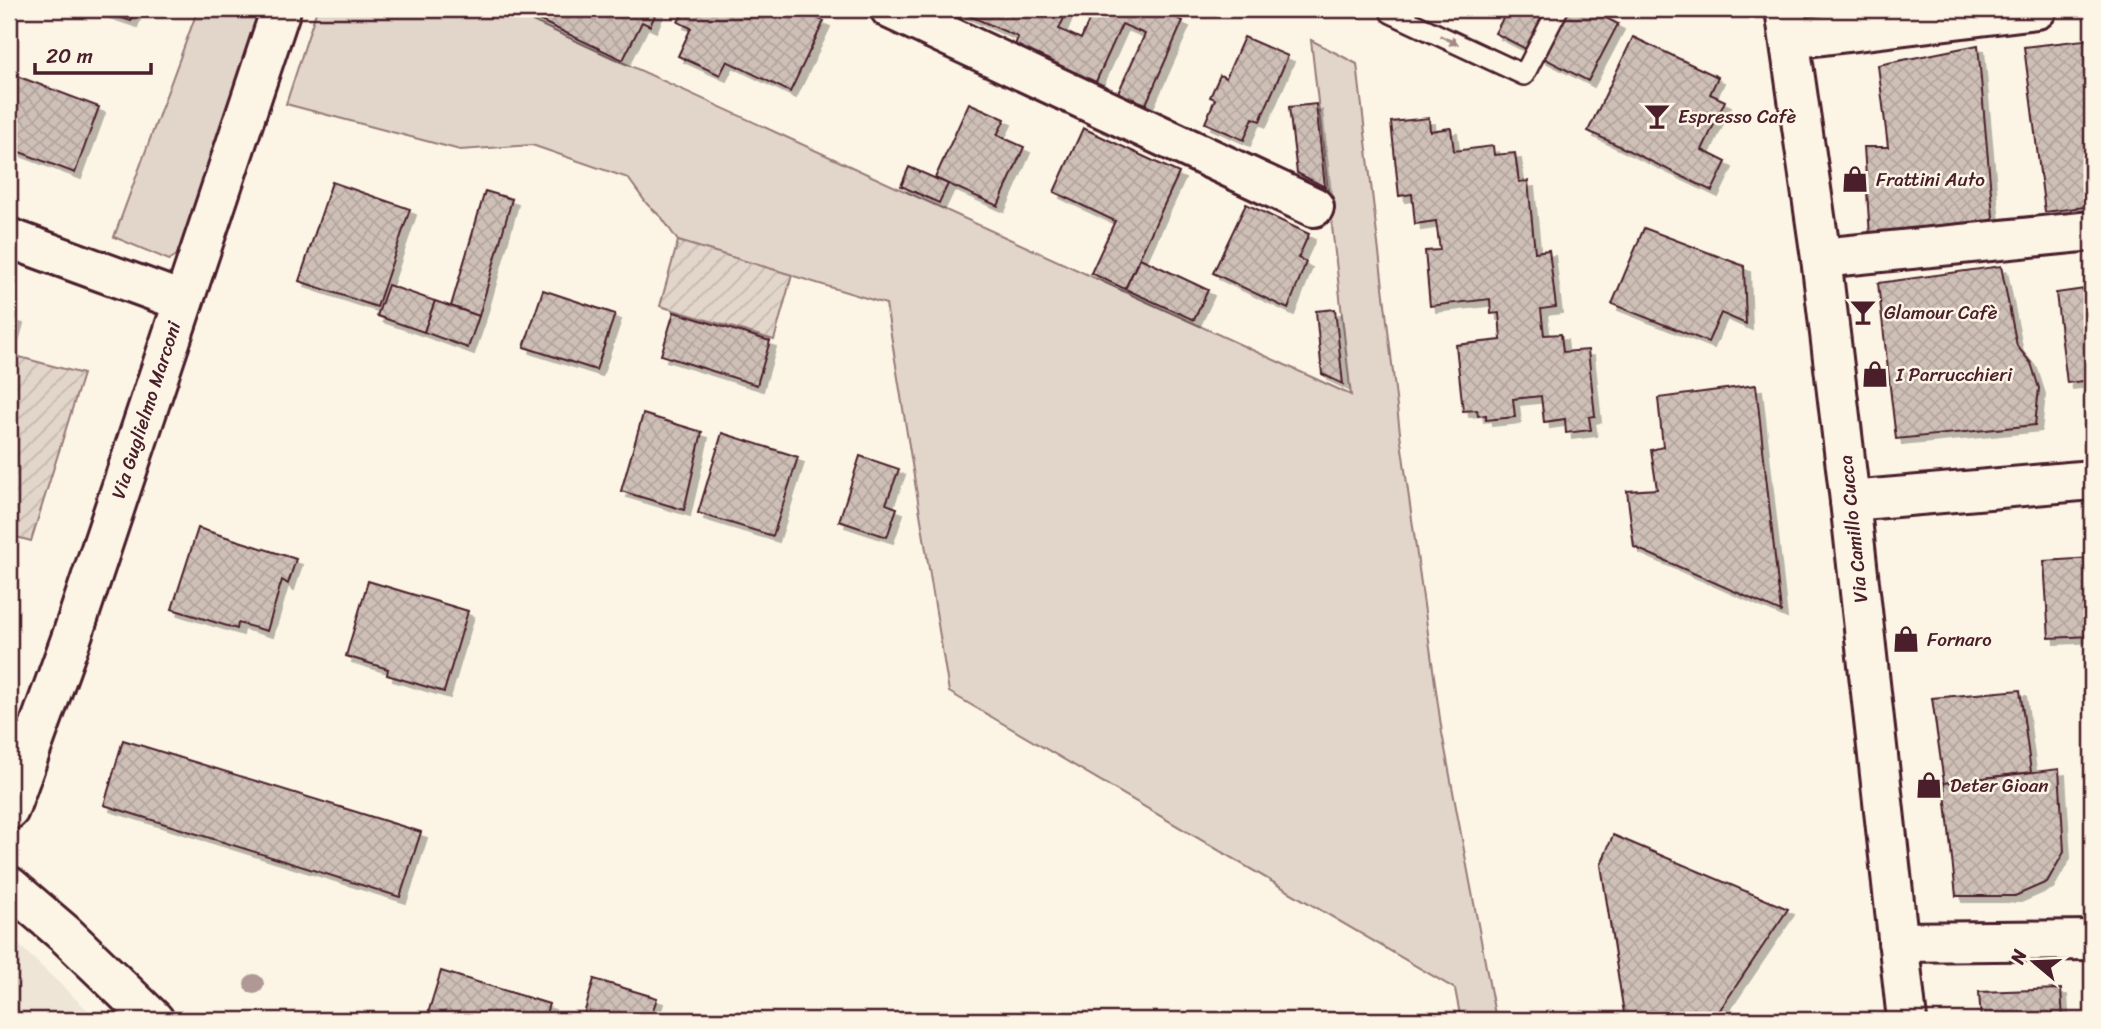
<svg xmlns="http://www.w3.org/2000/svg" width="2101" height="1029" font-family="Sriracha,sans-serif">
<style>
.built{fill:#eee5d7}
.grass{fill:#e2d5ca;stroke:#967a7a;stroke-width:2}
.garden{fill:url(#garden-furrows);stroke:#967a7a;stroke-width:2}
.building{fill:url(#building-cross-hatch);stroke:#4a1f2b;stroke-width:2;filter:url(#shadow)}
.lines{fill:none;stroke-linecap:round;stroke-linejoin:round}
.service-casing{stroke:#4a1f2b;stroke-width:24}
.minor-casing{stroke:#4a1f2b;stroke-width:44}
.tertiary-casing{stroke:#4a1f2b;stroke-width:44}
.service{stroke:#fcf5e5;stroke-width:19}
.minor{stroke:#fcf5e5;stroke-width:38}
.tertiary{stroke:#fcf5e5;stroke-width:38}
.tree{fill:#af9895}
.oneway{fill:#a38a88}
.labels{text-anchor:middle;dominant-baseline:central;stroke-width:5;stroke-linejoin:round;paint-order:stroke}
.poi-label{font-size:19px;fill:#4a1f2b;stroke:#fcf5e5;text-anchor:start}
.street-label{font-size:19px;fill:#4a1f2b;stroke:#fcf5e5}
</style>
<defs>
<pattern id="garden-furrows" width="10" height="10" patternUnits="userSpaceOnUse" patternTransform="scale(1.75)"><rect width="10" height="10" fill="#e2d5ca"/><path d="M-1 1l2-2M0 10L10 0M9 11l2-2" fill="none" stroke="#c3b6ae"/></pattern>
<pattern id="building-cross-hatch" width="8" height="8" patternUnits="userSpaceOnUse" patternTransform="scale(1.75)"><rect width="8" height="8" fill="#cfc0b7"/><path d="M0 0l8 8M0 8l8-8" fill="none" stroke="#b3a59e"/></pattern>
<filter id="shadow"><feDropShadow dx="6" dy="6" stdDeviation="0" flood-color="#0004"/></filter>
</defs>
<rect width="100%" height="100%" fill="#fcf5e5"/>
<filter id="ink" filterUnits="userSpaceOnUse"><feTurbulence type="fractalNoise" baseFrequency=".0143" numOctaves="2"/><feDisplacementMap in="SourceGraphic" scale="14" xChannelSelector="R" yChannelSelector="G"/><feConvolveMatrix kernelMatrix="1 2 1 2 8 2 1 2 1" color-interpolation-filters="sRGB"/></filter>
<g filter="url(#ink)">
<path class="built" d="M9 937 15 941 98 1020H9Z"/>
<g class="grass">
<path d="M198 9H261L177 255 169 260 114 237Z"/>
<path d="M317 9H506L1351 395 1311 40 1357 64 1401 441 1442 733 1496 1020H1461L1455 989 949 692 886 304 678 241 662 218 647 204 628 178 532 145 460 150 286 104Z"/>
</g>
<g class="garden">
<path d="M678 241 792 275 774 340 660 306Z"/>
<path d="M12 355 83 374 31 541 9 535V366Z"/>
</g>
<g class="building">
<path d="M95 9H136L131 21Z"/>
<path d="M529 9H658L650 26 642 22 623 60 526 14Z"/>
<path d="M685 9H760L782 19 787 9H798L824 21 790 92 727 61 720 75 678 56 691 28 678 22Z"/>
<path d="M954 9H1068L1059 29 1081 39 1094 9H1113L1133 18 1137 9H1156L1183 21 1146 104 1118 93 1145 34 1122 24 1095 84 1014 48 1018 37Z"/>
<path d="M1508 9H1589L1618 24 1588 81 1495 33Z"/>
<path d="M1244 37 1288 56 1260 121 1253 118 1244 140 1205 123 1215 99 1210 97 1220 75 1226 78Z"/>
<path d="M1633 37 1718 77 1710 94 1725 101 1702 150 1726 162 1712 191 1588 131Z"/>
<path d="M2092 39V206L2045 212 2024 47Z"/>
<path d="M1978 45 1994 228 1870 236 1864 147H1888L1878 65Z"/>
<path d="M9 73 99 107 75 173 9 148Z"/>
<path d="M969 103 1005 119 997 135 1024 147 998 206 935 178Z"/>
<path d="M1316 104 1325 187 1297 173 1289 107Z"/>
<path d="M1429 118 1430 131 1451 128 1454 151 1493 146 1494 155 1515 153 1519 182 1528 181 1535 252 1549 250 1556 307 1541 309 1544 335 1561 334 1563 352 1588 350 1595 416 1589 417 1591 430 1566 433 1565 419 1544 422 1541 396 1513 399 1515 417 1486 420V415L1478 416 1477 410 1463 411 1456 345 1501 340 1499 313 1491 314 1490 299 1430 306 1425 251 1440 250 1436 221 1415 224 1412 194 1399 196 1391 122Z"/>
<path d="M1083 128 1179 173 1125 289 1091 273 1115 221 1054 192Z"/>
<path d="M909 167 948 184 939 203 901 186Z"/>
<path d="M332 182 410 209 377 307 299 281Z"/>
<path d="M485 191 512 199 479 316 451 306Z"/>
<path d="M1246 204 1309 234 1298 258 1306 262 1288 309 1213 273Z"/>
<path d="M1644 228 1744 266 1746 324 1721 313 1708 342 1612 304Z"/>
<path d="M1140 258 1208 290 1194 320 1125 289Z"/>
<path d="M2001 266 2017 346 2031 363 2039 388 2035 425 1896 439 1878 283Z"/>
<path d="M388 285 435 301 424 332 377 316Z"/>
<path d="M2092 288V380L2067 383 2056 293Z"/>
<path d="M543 290 615 314 596 370 524 347Z"/>
<path d="M435 301 479 316 468 348 424 332Z"/>
<path d="M1335 309 1343 384 1322 374 1316 311Z"/>
<path d="M674 312 770 341 757 385 661 355Z"/>
<path d="M9 316 17 318 9 346Z"/>
<path d="M1756 385 1781 612 1634 547 1627 491 1657 489 1651 450 1663 447 1658 398Z"/>
<path d="M643 414 702 432 684 510 621 491Z"/>
<path d="M722 433 798 457 773 536 698 513Z"/>
<path d="M860 456 899 469 886 504 897 508 887 537 839 521Z"/>
<path d="M198 528 296 559 288 584 282 580 267 631 238 623 237 629 172 609Z"/>
<path d="M2092 558V636L2049 638 2044 561Z"/>
<path d="M368 581 468 611 444 692 387 675 388 669 346 656Z"/>
<path d="M2020 690 2031 772 1944 783 1932 698Z"/>
<path d="M123 740 421 832 400 897 104 805Z"/>
<path d="M2059 769 2064 852 2047 882 2015 896H1956L1944 783Z"/>
<path d="M1613 835 1788 909 1713 1020H1625L1601 865Z"/>
<path d="M441 971 549 1004 544 1020H426Z"/>
<path d="M594 979 657 998 650 1020H605L584 1014Z"/>
<path d="M2061 989 2063 1020H1981L1979 992Z"/>
</g>
<g class="lines">
<defs>
<path id="service" d="M1391 9V13L1524 75 1558 9"/>
<g id="minor">
<path d="M890 9 1314 207"/>
<path d="M1791 39 2037 9"/>
<path d="M9 238 182 301"/>
<path d="M1821 258 2092 231"/>
<path d="M1850 501 2092 480"/>
<path d="M9 810 72 636 281 9"/>
<path d="M9 886 65 934 154 1020"/>
<path d="M1898 942 2092 940"/>
</g>
<path id="tertiary" d="M1785 9 1821 258 1850 501 1907 1020"/>
</defs>
<use href="#service" class="service-casing"/>
<use href="#minor" class="minor-casing"/>
<use href="#tertiary" class="tertiary-casing"/>
<use href="#service" class="service"/>
<use href="#minor" class="minor"/>
<use href="#tertiary" class="tertiary"/>
</g>
<circle class="tree" cx="254" cy="984" r="10"/>
<defs><path id="oneway-solid" d="M-6-.8H1V-3.2L6.5 0L1 3.2V.8H-6Z" transform="scale(1.75)"/></defs>
<use class="oneway" href="#oneway-solid" transform="translate(1449 40) rotate(25)"/>
</g>
<defs>
<symbol id="bar-bare" viewBox="-9 -9 18 18"><path d="M-6-5H6L.8 .8V4.5H3.5V6h-7V4.5H-.8V.8Z" fill="#4a1f2b" stroke="#fcf5e5" stroke-width="2.5" paint-order="stroke"/></symbol>
<symbol id="shop-bare" viewBox="-9 -9 18 18"><path d="M-5-2.5h2.3a2.7 3.5 0 0 1 5.4 0H5L5.5 6h-11ZM-1.5-2.5h3a1.5 2.3 0 0 0-3 0Z" fill="#4a1f2b" stroke="#fcf5e5" stroke-width="2.5" paint-order="stroke"/></symbol>
</defs>
<g fill-rule="evenodd">
<use href="#bar-bare" x="1638" y="97" width="38" height="38"/>
<use href="#shop-bare" x="1836" y="160" width="38" height="38"/>
<use href="#bar-bare" x="1844" y="293" width="38" height="38"/>
<use href="#shop-bare" x="1856" y="355" width="38" height="38"/>
<use href="#shop-bare" x="1887" y="620" width="38" height="38"/>
<use href="#shop-bare" x="1910" y="766" width="38" height="38"/>
</g>
<g class="labels">
<g class="poi-label">
<text x="1678" y="116">Espresso Cafè</text>
<text x="1876" y="179">Frattini Auto</text>
<text x="1884" y="312">Glamour Cafè</text>
<text x="1896" y="374">I Parrucchieri</text>
<text x="1927" y="639">Fornaro</text>
<text x="1950" y="785">Deter Gioan</text>
</g>
<g class="street-label">
<text transform="translate(146 410) rotate(-72)">Via Guglielmo Marconi</text>
<text transform="translate(1853 529) rotate(-96)">Via Camillo Cucca</text>
</g>
</g>
<rect width="2101" height="1029" fill="none" stroke="#fcf5e5" stroke-width="35"/>
<rect x="18" y="18" width="2066" height="994" fill="none" stroke="#4a1f2b" stroke-width="2.5" filter="url(#ink)"/>
<g transform="translate(2034 962) rotate(289)" stroke="#fcf5e5" stroke-width="5" paint-order="stroke">
<path d="M0-5L12 26L0 18L-12 26Z" fill="#4a1f2b"/>
<text y="-10" font-size="19" font-weight="bold" text-anchor="middle" fill="#4a1f2b">N</text>
</g>
<path d="M35 63v10h116v-10" fill="none" stroke="#4a1f2b" stroke-width="3.5"/>
<text x="46" y="63" font-size="21" fill="#4a1f2b" stroke="#fcf5e5" stroke-width="5" paint-order="stroke">20 m</text>
</svg>
